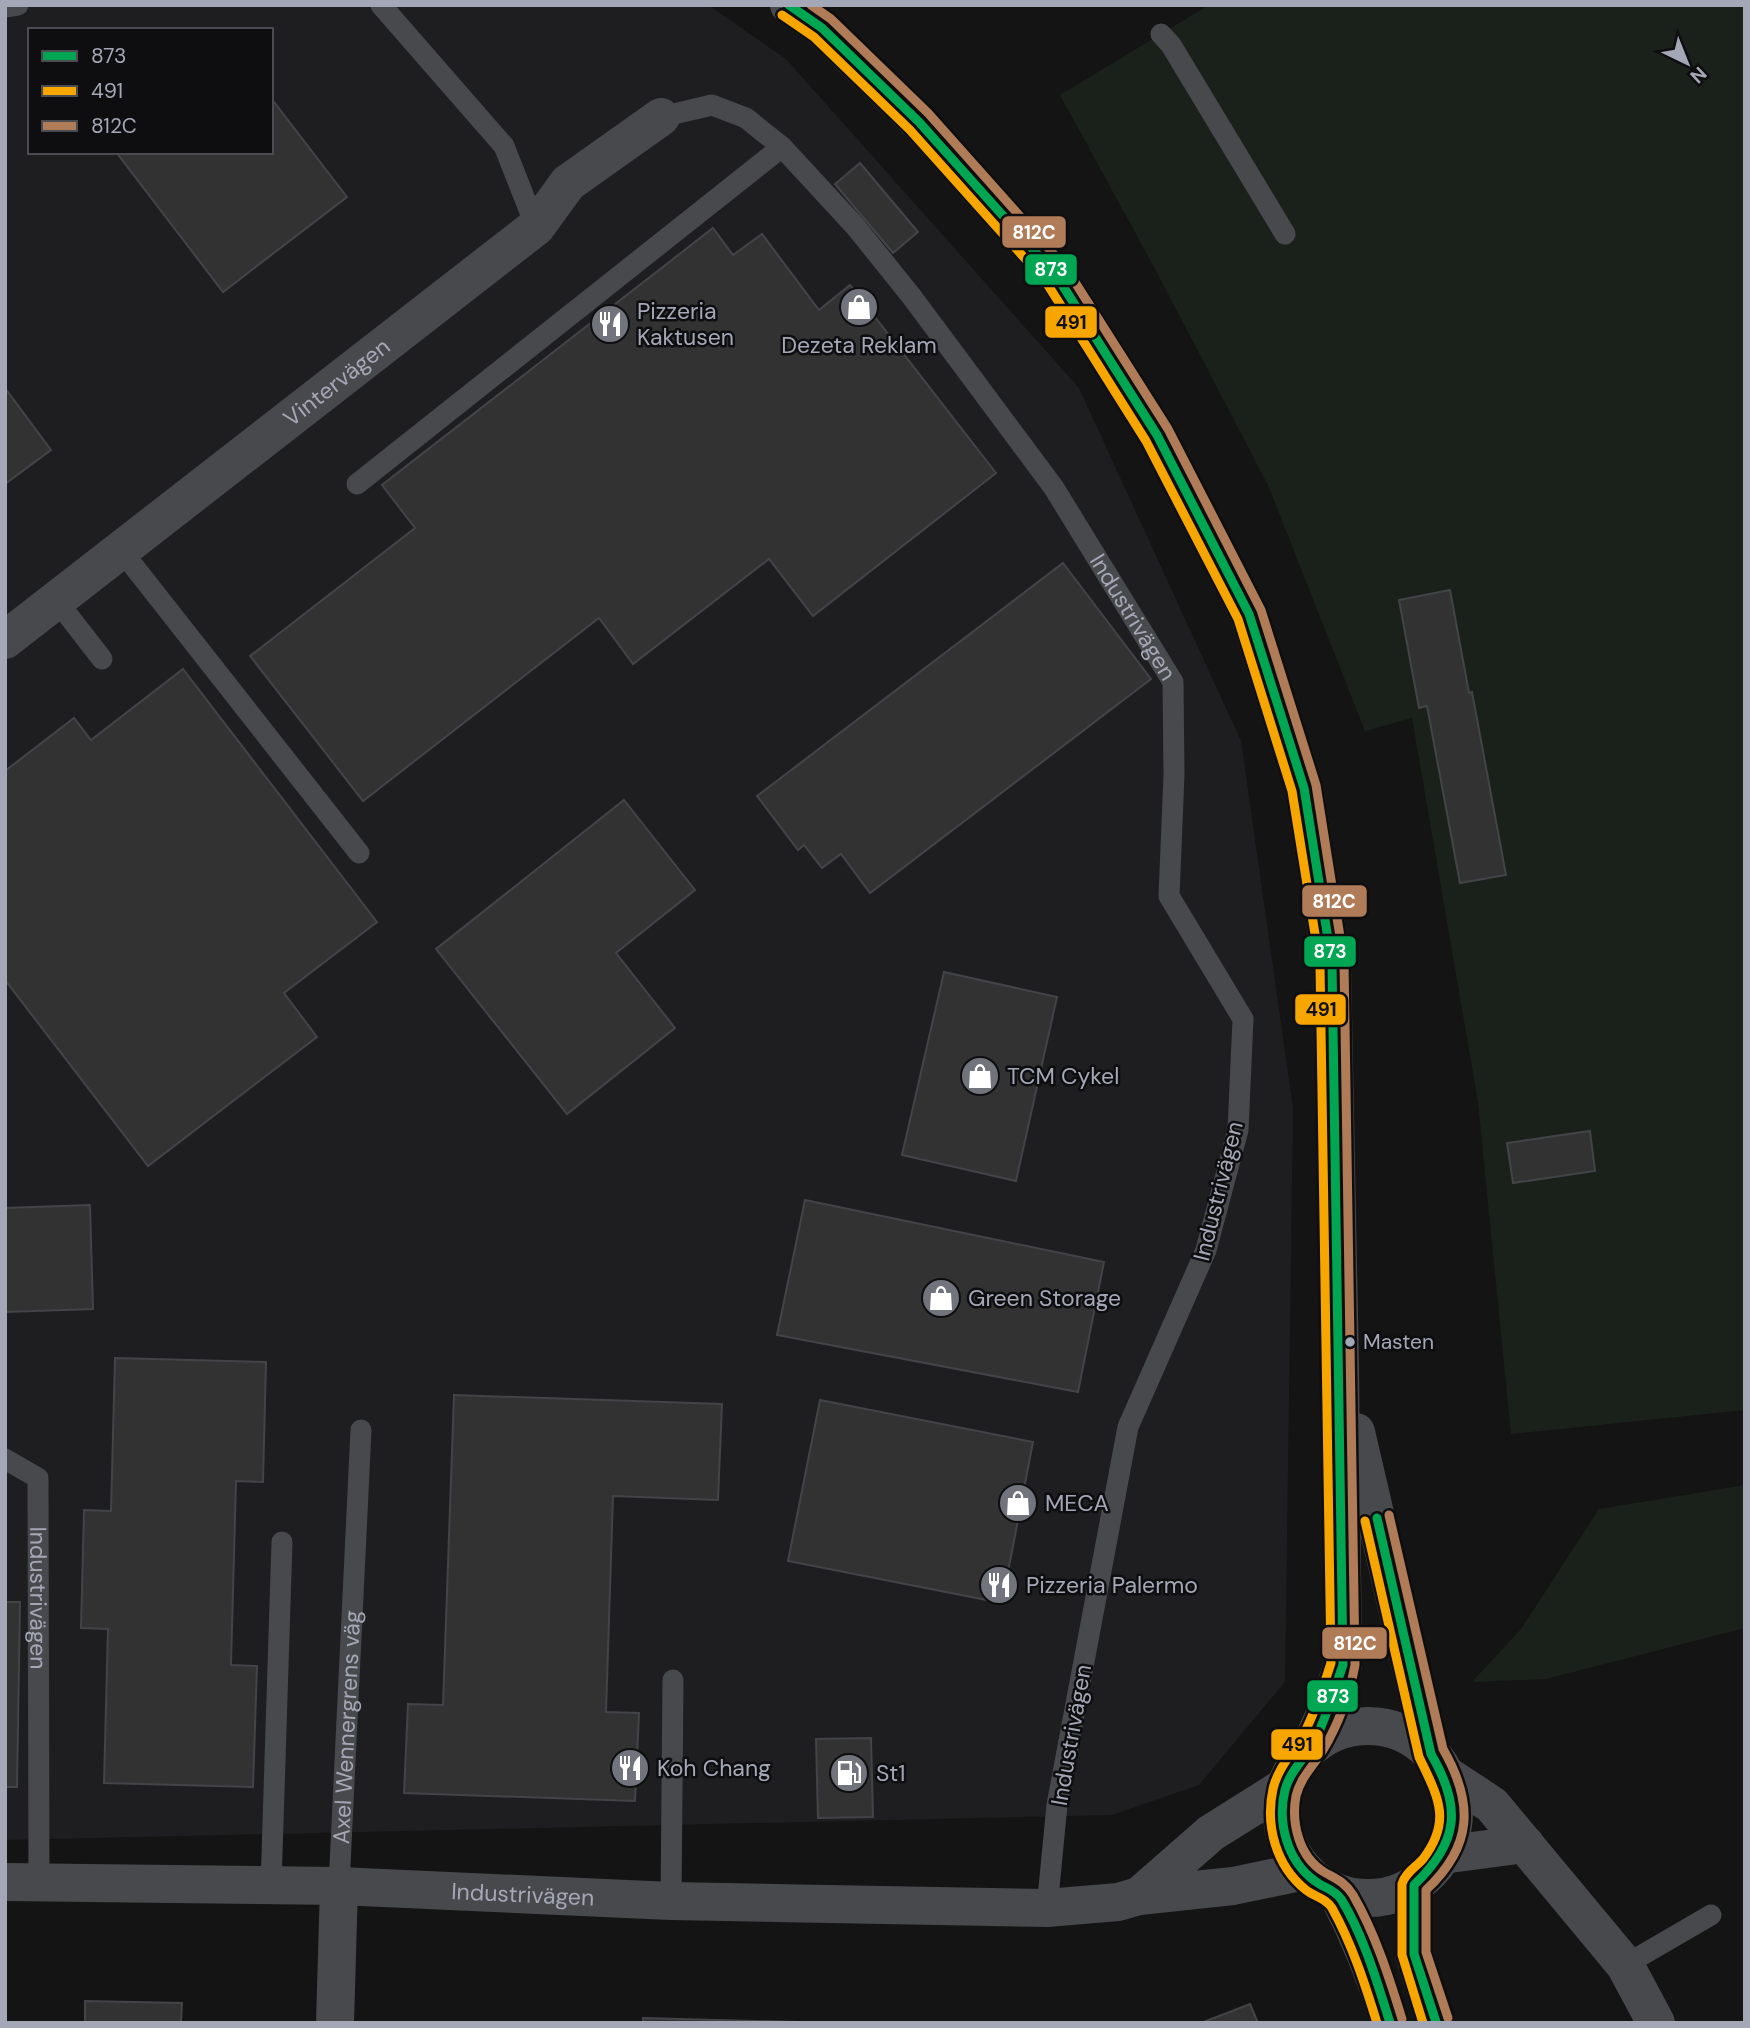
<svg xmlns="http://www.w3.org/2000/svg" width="1750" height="2028" font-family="'DM Sans',sans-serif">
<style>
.built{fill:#1e1e20;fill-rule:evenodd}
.green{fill:#1a211b}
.building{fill:#323233;stroke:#424448;stroke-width:2}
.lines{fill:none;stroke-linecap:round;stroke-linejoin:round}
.service{stroke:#48494d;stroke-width:21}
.minor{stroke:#48494d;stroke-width:38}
.motorway{stroke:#4a4a4e;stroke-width:38}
.bus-1-casing{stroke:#0e0e10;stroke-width:14}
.bus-2-casing{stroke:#0e0e10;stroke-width:14}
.bus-3-casing{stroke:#0e0e10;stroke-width:14}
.bus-1{stroke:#00a651;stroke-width:9}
.bus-2{stroke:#f7a600;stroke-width:9}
.bus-3{stroke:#b07c57;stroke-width:9}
.bus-dot{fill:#a4a8b6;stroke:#0e0e10;stroke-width:2.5}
.labels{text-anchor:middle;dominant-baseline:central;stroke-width:5;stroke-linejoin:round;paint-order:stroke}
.bus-label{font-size:21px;fill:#a4a8b6;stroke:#0e0e10;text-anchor:start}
.poi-label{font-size:23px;fill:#a4a8b6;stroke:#0e0e10;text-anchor:start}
.street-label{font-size:23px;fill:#a4a8b6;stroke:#0e0e10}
.line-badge{stroke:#0e0e10;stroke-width:2.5}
.badge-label{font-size:19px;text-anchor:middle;font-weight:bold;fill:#fff}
.pale-badge-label{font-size:19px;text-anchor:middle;font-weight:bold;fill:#111}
</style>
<rect width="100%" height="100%" fill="#141414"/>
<path class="built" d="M5 5H708L786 59 1079 388 1241 741 1293 1108 1285 1682 1199 1785 1112 1815 5 1840ZM30 30H271V152H30Z"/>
<g class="green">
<path d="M1209 5H1745V1410L1511 1434 1478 1102 1412 718 1365 731 1268 485 1154 267 1060 95Z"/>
<path d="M1745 1485V1628L1546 1679 1472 1682 1521 1629 1599 1509Z"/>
</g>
<g class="building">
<path d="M271 98 347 197 223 292 116 152H271Z"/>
<path d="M860 163 918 232 893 253 835 184Z"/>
<path d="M713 228 733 255 762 234 819 310 850 285 996 473 813 616 769 559 633 664 599 618 363 801 250 656 415 528 382 485Z"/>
<path d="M5 388 51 450 5 484Z"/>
<path d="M1063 563 1151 679 870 893 841 854 822 868 804 845 798 850 757 796Z"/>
<path d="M1450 590 1469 693 1472 692 1506 875 1460 883 1427 706 1419 708 1399 600Z"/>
<path d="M183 669 377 922 284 993 317 1037 148 1166 5 980V771L74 718 91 740Z"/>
<path d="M624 800 695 890 616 953 675 1028 567 1114 436 949Z"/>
<path d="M944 972 1057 997 1016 1181 902 1155Z"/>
<path d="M1590 1131 1595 1171 1513 1183 1507 1143Z"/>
<path d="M805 1200 1104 1262 1078 1392 777 1335Z"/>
<path d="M90 1205 93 1309 5 1312V1208Z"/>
<path d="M115 1358 266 1362 263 1482 236 1481 231 1665 257 1666 253 1787 104 1783 108 1629 81 1628 84 1510 111 1511Z"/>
<path d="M454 1395 722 1404 718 1500 613 1496 606 1712 639 1713 635 1801 404 1793 408 1704 443 1705Z"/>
<path d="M820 1400 1033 1442 1002 1603 788 1561Z"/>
<path d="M5 1602H20L17 1787H5Z"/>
<path d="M871 1738 873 1817 818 1818 816 1739Z"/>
<path d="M85 2001 182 2003 181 2023H85Z"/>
<path d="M1250 2004 1258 2023H1201Z"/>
<path d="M643 2018 834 2023H643Z"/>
</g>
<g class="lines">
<g class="service">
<path d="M381 5 504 146 536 227"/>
<path d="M5 7 18 5"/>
<path d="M1161 34 1171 45 1285 234"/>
<path id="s1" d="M661 117 712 105 746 118 782 147 855 226 912 297 1054 488 1173 682 1174 775 1169 896 1243 1019 1238 1130 1206 1250 1128 1427 1057 1805 1047 1908"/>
<path d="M357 484 782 147"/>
<path d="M121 550 359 853"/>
<path d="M57 601 102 659"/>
<path id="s2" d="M5 1459 38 1478 39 1882"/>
<path d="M271 1885 282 1542"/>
<path id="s3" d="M339 1886 361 1430"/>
<path d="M671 1901 673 1680"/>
<path d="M1625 1965 1711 1915"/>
</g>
<g class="minor">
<path d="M789 5 822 28 919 122 1056 275 1157 435 1249 614 1304 788 1332 964 1340 1366 1343 1665 1329 1705 1309 1750"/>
<path id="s4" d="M5 640 536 227 568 183 661 117"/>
<path d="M1356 1432 1431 1754"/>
<circle cx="1368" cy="1812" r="86"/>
<path d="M1445 1774 1492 1805 1625 1965 1656 2023"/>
<path d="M1442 1855 1525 1844"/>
<path id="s5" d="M5 1882 339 1886 671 1901 1047 1908 1118 1902 1139 1896 1233 1886 1305 1871"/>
<path d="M1139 1896 1211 1833 1286 1786"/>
<path d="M335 2023 339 1886"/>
</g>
<g class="motorway">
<path d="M1414 1885V1954L1436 2023"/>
<path d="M1337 1893C1359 1935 1376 1977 1390 2023"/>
</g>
<defs>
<g id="bus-1">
<path d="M789 5 822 28 919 122 1056 275 1157 435 1249 614 1304 788 1332 964 1343 1665C1334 1690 1327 1716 1315 1740 1306 1757 1290 1771 1285 1790 1277 1822 1287 1861 1315 1881 1324 1888 1334 1889 1341 1899 1364 1936 1377 1982 1390 2023"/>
<path d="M1377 1518 1431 1754C1462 1807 1459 1842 1414 1885V1954L1436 2022"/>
</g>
<g id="bus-2">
<path d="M782 15 814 37 910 130 1046 282 1146 441 1238 619 1292 791 1320 965 1331 1663C1323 1687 1316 1711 1304 1733 1294 1752 1278 1767 1273 1789 1265 1826 1276 1866 1306 1890 1315 1897 1326 1898 1332 1908 1352 1944 1365 1984 1377 2023"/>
<path d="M1365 1521 1419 1757C1437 1795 1453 1820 1423 1859 1416 1867 1405 1873 1402 1884V1955L1423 2023"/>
</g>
<g id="bus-3">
<path d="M811 5 831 19 928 113 1066 268 1168 429 1261 610 1316 785 1344 962 1355 1665C1350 1693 1338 1725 1323 1750 1314 1765 1300 1778 1296 1796 1291 1823 1299 1857 1324 1872 1336 1879 1345 1882 1353 1895 1375 1933 1389 1977 1402 2019"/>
<path d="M1389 1515 1443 1749C1474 1803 1473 1846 1426 1890V1952L1448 2018"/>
</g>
</defs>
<use href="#bus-1" class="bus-1-casing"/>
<use href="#bus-2" class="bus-2-casing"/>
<use href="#bus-3" class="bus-3-casing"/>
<use href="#bus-1" class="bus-1"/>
<use href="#bus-2" class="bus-2"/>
<use href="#bus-3" class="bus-3"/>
</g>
<defs>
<symbol id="shop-disc" viewBox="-11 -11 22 22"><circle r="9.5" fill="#72747d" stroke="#0e0e10"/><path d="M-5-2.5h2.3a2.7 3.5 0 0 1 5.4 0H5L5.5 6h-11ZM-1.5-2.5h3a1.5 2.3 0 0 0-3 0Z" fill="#fff"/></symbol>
<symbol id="restaurant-disc" viewBox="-11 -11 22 22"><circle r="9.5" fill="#72747d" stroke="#0e0e10"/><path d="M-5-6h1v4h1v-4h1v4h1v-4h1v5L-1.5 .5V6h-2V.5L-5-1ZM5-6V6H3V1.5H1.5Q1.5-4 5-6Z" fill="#fff"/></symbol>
<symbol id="fuel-disc" viewBox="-11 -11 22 22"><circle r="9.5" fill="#72747d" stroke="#0e0e10"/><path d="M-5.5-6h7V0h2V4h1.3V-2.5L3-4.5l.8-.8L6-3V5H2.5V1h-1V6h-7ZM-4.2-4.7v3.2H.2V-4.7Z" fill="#fff"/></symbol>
</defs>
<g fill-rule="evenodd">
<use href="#shop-disc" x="837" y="285" width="44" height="44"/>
<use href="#restaurant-disc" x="588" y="302" width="44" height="44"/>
<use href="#shop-disc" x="958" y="1054" width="44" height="44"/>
<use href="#shop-disc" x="919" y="1276" width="44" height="44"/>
<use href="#shop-disc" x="996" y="1481" width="44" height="44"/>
<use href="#restaurant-disc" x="977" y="1563" width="44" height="44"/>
<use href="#restaurant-disc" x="608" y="1746" width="44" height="44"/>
<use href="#fuel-disc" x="827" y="1751" width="44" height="44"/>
</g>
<circle class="bus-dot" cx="1350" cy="1342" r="6"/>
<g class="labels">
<g class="bus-label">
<text x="1363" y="1342">Masten</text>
</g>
<g class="poi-label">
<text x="637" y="311">Pizzeria<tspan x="637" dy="26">Kaktusen</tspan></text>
<text x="859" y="345" text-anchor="middle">Dezeta Reklam</text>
<text x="1007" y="1076">TCM Cykel</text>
<text x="968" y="1298">Green Storage</text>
<text x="1045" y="1503">MECA</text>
<text x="1026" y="1585">Pizzeria Palermo</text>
<text x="657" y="1768">Koh Chang</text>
<text x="876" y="1773">St1</text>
</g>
<g class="street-label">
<text stroke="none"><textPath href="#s4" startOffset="420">Vintervägen</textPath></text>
<text stroke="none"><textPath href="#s1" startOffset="723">Industrivägen</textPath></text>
<text transform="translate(1218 1191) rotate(-76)">Industrivägen</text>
<text stroke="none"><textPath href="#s2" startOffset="158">Industrivägen</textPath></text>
<text stroke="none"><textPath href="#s3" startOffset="159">Axel Wennergrens väg</textPath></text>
<text transform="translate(1071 1735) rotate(-80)">Industrivägen</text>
<text stroke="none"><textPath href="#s5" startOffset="518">Industrivägen</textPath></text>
</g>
</g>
<g class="line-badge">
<rect x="1001" y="215" width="66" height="34" rx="7" fill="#b07c57"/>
<rect x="1024" y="253" width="54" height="33" rx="7" fill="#00a651"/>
<rect x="1044" y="305" width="54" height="34" rx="7" fill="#f7a600"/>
<rect x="1301" y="884" width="67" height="34" rx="7" fill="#b07c57"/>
<rect x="1303" y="935" width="54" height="33" rx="7" fill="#00a651"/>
<rect x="1294" y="993" width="53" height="33" rx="7" fill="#f7a600"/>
<rect x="1321" y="1626" width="67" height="34" rx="7" fill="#b07c57"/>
<rect x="1306" y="1679" width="53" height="34" rx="7" fill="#00a651"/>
<rect x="1270" y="1728" width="54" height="33" rx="7" fill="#f7a600"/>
</g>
<g class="badge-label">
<text x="1034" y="239">812C</text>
<text x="1051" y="276">873</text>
<text x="1334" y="908">812C</text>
<text x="1330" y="958">873</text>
<text x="1355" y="1650">812C</text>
<text x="1333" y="1703">873</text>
</g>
<g class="pale-badge-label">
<text x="1071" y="329">491</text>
<text x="1321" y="1016">491</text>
<text x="1297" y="1751">491</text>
</g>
<rect width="1750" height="2028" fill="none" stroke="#a4a8b6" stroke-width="14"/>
<rect x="28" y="28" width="245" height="126" fill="#0e0e10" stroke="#4a4c52" stroke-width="2"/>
<rect x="42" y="51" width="35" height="10" fill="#00a651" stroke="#4a4c52" stroke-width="2"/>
<text x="91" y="63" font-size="21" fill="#a4a8b6">873</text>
<rect x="42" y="86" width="35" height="10" fill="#f7a600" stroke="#4a4c52" stroke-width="2"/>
<text x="91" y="98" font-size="21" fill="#a4a8b6">491</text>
<rect x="42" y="121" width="35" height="10" fill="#b07c57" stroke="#4a4c52" stroke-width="2"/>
<text x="91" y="133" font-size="21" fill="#a4a8b6">812C</text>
<g transform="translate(1687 63) rotate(137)" stroke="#0e0e10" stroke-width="5" paint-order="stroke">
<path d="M0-5L12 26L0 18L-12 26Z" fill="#a4a8b6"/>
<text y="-10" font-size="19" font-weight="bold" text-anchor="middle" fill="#a4a8b6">N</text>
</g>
</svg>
